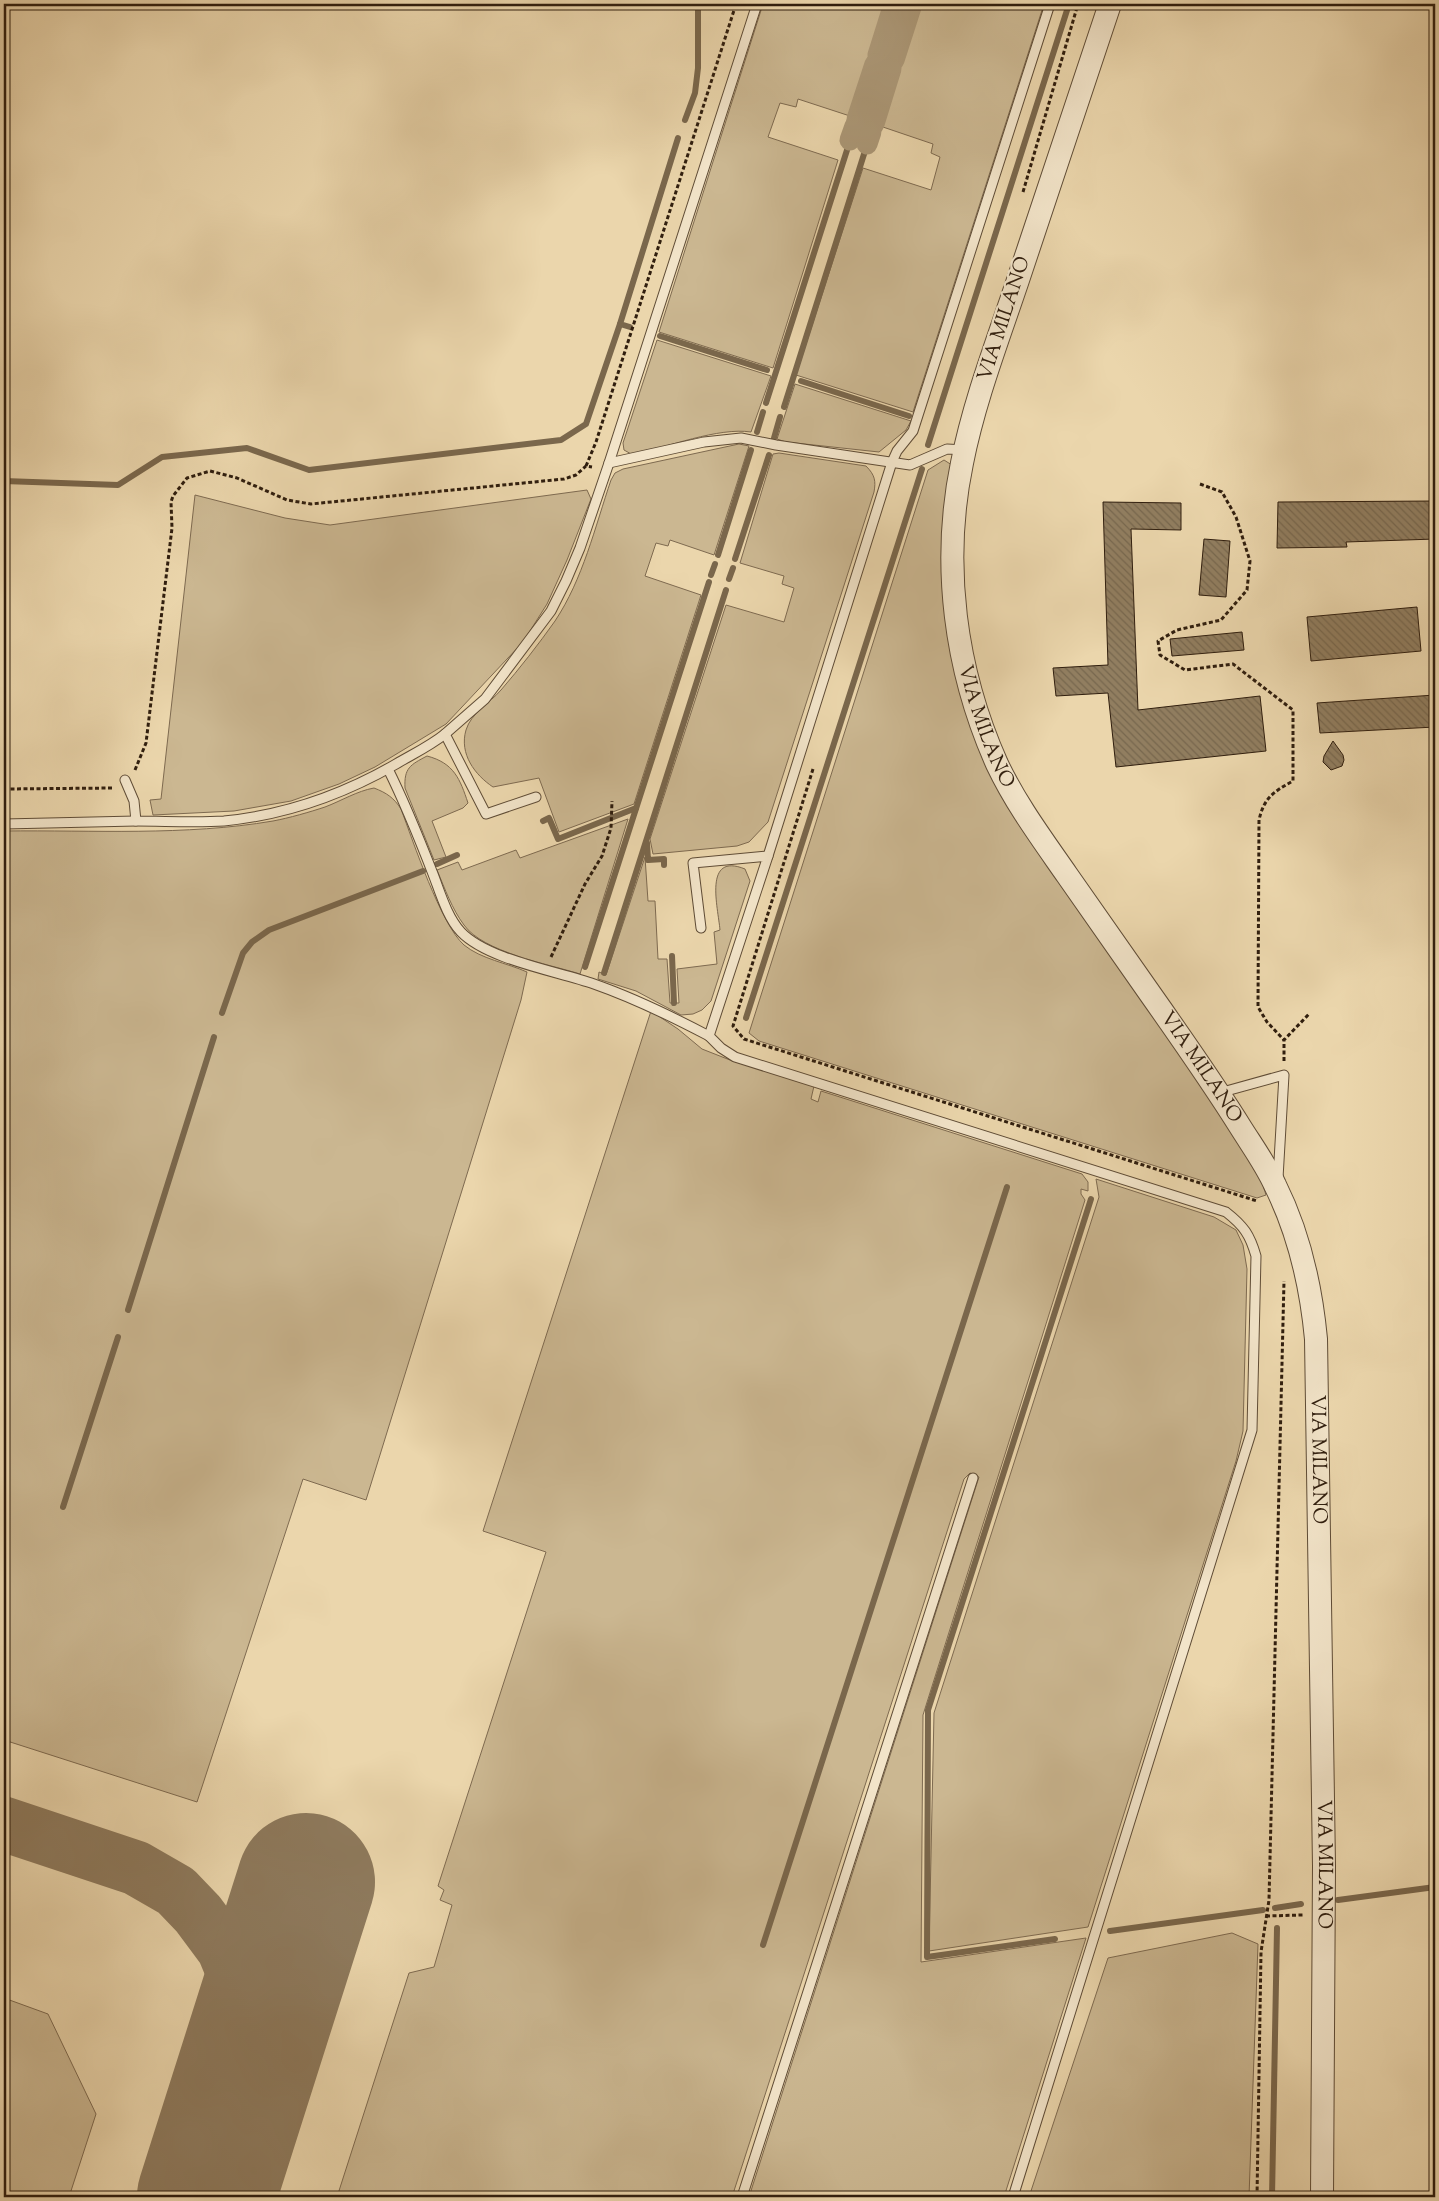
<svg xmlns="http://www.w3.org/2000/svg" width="1439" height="2201" font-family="'Sorts Mill Goudy',serif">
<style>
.green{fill:#cbb791;stroke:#7e6a50}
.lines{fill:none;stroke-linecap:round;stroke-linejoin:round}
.stream{stroke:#7a674c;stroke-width:6}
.canal{stroke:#ab9776;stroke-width:21}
.taxiway{stroke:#8e7a5d;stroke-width:55}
.runway{stroke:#8e7a5d;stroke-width:138}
.building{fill:url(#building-back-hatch);stroke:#301e0e}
.service-casing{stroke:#5f4c36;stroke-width:11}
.tertiary-casing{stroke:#5f4c36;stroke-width:24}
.path{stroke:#301e0e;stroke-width:3;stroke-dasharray:4 2.5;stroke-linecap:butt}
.service{stroke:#f2e4c9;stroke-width:9}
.tertiary{stroke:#f2e4c9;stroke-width:22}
.labels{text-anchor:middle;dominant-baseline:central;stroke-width:4.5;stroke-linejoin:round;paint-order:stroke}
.street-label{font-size:20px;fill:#301e0e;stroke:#f2e4c9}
</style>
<defs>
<pattern id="building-back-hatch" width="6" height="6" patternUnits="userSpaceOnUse" patternTransform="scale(1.25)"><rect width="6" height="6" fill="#917e60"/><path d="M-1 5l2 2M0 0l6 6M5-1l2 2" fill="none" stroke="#77674e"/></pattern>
</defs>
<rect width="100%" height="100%" fill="#ebd6ac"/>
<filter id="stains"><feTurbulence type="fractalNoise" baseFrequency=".004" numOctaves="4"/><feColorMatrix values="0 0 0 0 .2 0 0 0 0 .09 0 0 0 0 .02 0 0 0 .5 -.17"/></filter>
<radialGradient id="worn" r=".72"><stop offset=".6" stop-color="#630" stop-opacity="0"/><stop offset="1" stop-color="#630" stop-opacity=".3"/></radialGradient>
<g class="green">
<path d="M763 4H889L853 117 798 99 796 107 780 103 768 137 838 160 773 368 659 332Z"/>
<path d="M915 4H1044L913 412 796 375 863 168 931 190 940 157 931 153 933 144 877 125Z"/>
<path d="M657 340 771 376 751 432C719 427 667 447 633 455L624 450 623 443Z"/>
<path d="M795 384 911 421 906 430 879 452 786 442 777 439Z"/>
<path d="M739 444 749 446 714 555 670 540 668 546 656 543 645 576 701 595 634 804 559 832 539 778 493 787C475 775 459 754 466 730 471 713 490 703 501 690 520 668 538 645 555 621 583 579 595 527 611 480L615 473 623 469Z"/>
<path d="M779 453 866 466C875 475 876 481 874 492L768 822 749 842 737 846 653 854 650 839 726 605 784 622 794 588 782 584 784 576 740 563 773 454Z"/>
<path d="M944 460 955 467 965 697 1259 1172 1266 1195 1257 1198 759 1041 749 1033 928 470Z"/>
<path d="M587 490 591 499 567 560 547 604 523 642 446 724 375 767 339 784 291 801 234 811 153 815 150 800 161 799 195 495 285 518 330 525Z"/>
<path d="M427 756C454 763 460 779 468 803L463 808 432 821 446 857 434 860 405 788C404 768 410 765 427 756Z"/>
<path d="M374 788C387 793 394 798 401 809 413 841 441 925 464 945 481 959 507 963 527 972L521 1000 366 1500 303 1479 197 1802 4 1740V831C93 830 185 836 273 821 289 818 310 812 325 807 341 801 357 791 374 788Z"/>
<path d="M628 819 580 974C548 964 483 952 464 925 452 909 445 889 437 870L458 862 462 870 516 850 520 858Z"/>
<path d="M645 857 648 901H655L658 959H667L670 1003H679L677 969 717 964 714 932 720 930C718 907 703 852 745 869L750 881 711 1001 702 1010 693 1014 681 1015 636 991 598 979 599 972 606 975Z"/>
<path d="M651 1011 678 1029 702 1049 730 1060 814 1086 811 1099 818 1102 821 1091 1082 1174 1088 1182V1191L1081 1189V1194L1085 1200 923 1715 921 1962 1086 1938 1004 2197H749L979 1477 970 1473 964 1479 732 2197H337L409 1973 434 1967 452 1905 440 1900 444 1890 438 1886 546 1552 483 1531Z"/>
<path d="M1096 1179 1214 1217 1236 1230 1243 1245 1247 1269 1243 1431 1236 1461 1088 1927 929 1951 934 1713 1099 1197Z"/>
<path d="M1232 1933 1258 1944 1249 2197H1029L1108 1958Z"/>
<path d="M4 1998 48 2014 96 2114 69 2197H4Z"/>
</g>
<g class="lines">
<g class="stream">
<path d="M685 120 695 93 698 68V4"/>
<path d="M630 327 620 324 678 138"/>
<path d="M660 336 767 370"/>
<path d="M801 381 909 416"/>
<path d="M766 403 848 147"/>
<path d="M784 407 865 151"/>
<path d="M757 432 763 412"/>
<path d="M774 438 780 417"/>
<path d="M928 445 1069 4"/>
<path d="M4 481 118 485 162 457 247 448 309 470 561 440 586 424 620 324"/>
<path d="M718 555 751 450"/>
<path d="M735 559 769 455"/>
<path d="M711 575 715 564"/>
<path d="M729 579 733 568"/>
<path d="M543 821 549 818 558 839 636 808"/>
<path d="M647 843 648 860 664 859V865"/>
<path d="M437 864 457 855"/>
<path d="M672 956 674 1003"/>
<path d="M585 967 709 582"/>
<path d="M604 973 726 590"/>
<path d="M222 1013 243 953 252 942 269 930 423 871"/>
<path d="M746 1018 922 469"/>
<path d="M128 1310 214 1037"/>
<path d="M63 1507 118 1337"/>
<path d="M1338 1900 1435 1887"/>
<path d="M1275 1908 1301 1904"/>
<path d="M1110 1931 1263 1910"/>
<path d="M1055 1939 927 1957 928 1710 1091 1199"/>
<path d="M763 1945 1007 1187"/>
<path d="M1272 2197 1277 1928"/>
</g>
<g class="canal">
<path d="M878 55 894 4"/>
<path d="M894 60 912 4"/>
<path d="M857 119 875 64"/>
<path d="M874 124 891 69"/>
<path d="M850 140 855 126"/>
<path d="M867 144 871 132"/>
</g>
<path class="taxiway" d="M4 1824 136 1868 176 1891 198 1914 224 1949 236 1978 241 2005 243 2046 236 2102"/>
<path class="runway" d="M206 2197 306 1882"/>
</g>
<g class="building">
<path d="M1435 501V539L1346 542 1347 547 1277 548 1278 502Z"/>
<path d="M1103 502 1181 503V530L1131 529 1138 710 1260 696 1266 751 1116 767 1108 693 1056 696 1053 668 1108 665Z"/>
<path d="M1204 539 1230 541 1226 597 1199 595Z"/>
<path d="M1417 607 1421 651 1311 661 1307 617Z"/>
<path d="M1242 632 1244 650 1172 656 1170 639Z"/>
<path d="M1435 695V727L1320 733 1317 703Z"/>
<path d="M1333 741 1343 755 1344 760 1342 766 1331 770 1323 762 1324 756Z"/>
</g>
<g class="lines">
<defs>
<g id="service">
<path d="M609 463 704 442 741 438 776 445 910 465 947 449 965 450"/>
<path d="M388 769C405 803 419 838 433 874 440 892 447 917 461 932 488 960 557 971 594 984 634 998 671 1016 709 1036"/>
<path d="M125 780 134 801 136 821C165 821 195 823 224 821 285 815 344 794 396 764 413 754 430 746 445 734"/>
<path d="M536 797 486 814 445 734 485 699 551 611 566 581 580 548 609 463 757 4"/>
<path d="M4 824 136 821"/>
<path d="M768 856 892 462 897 451 913 431 1050 4"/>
<path d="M701 928 693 863 768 856 709 1036 721 1048 735 1057 1226 1212C1244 1226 1250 1235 1256 1256L1252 1430 1013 2197"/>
<path d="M1219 1093 1284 1075 1278 1178"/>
<path d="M742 2197 973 1478"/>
</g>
<g id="tertiary">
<path id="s1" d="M1110 4C1081 92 1051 180 1022 268 1001 332 975 397 962 463 941 564 955 670 997 764 1016 804 1042 839 1067 875 1095 915 1123 955 1151 995 1182 1039 1213 1083 1241 1128 1253 1147 1266 1165 1275 1185 1299 1233 1311 1286 1316 1339L1324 1866 1322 2197"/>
</g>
</defs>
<use href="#service" class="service-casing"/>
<use href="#tertiary" class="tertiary-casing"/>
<g class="path">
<path d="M1023 192 1078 4"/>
<path d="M586 466 596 442 736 4"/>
<path d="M1200 484 1222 492 1236 517 1250 561 1247 590 1221 620 1177 630 1158 641 1160 655 1185 670 1233 664 1293 710V781C1273 792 1264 798 1259 820L1258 1007 1267 1022 1284 1040"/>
<path d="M813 769 733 1026 744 1039 1257 1201"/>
<path d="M135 770 146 743 172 528 171 502 173 496 187 478 210 471 237 478 287 500 311 504 564 479 576 475 586 466 592 467"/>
<path d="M4 789 113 788"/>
<path d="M551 957 585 884 602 856 611 828 612 801"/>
<path d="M1284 1061V1040L1309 1014"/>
<path d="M1266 1916 1303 1915"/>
<path d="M1257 2197 1261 1952 1269 1900 1284 1281"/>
</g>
<use href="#service" class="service"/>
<use href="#tertiary" class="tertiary"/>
</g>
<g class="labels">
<g class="street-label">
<text transform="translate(1005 319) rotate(-72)">VIA MILANO</text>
<text stroke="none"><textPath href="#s1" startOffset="751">VIA MILANO</textPath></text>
<text stroke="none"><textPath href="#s1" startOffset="1156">VIA MILANO</textPath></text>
<text stroke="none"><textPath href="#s1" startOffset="1576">VIA MILANO</textPath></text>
<text stroke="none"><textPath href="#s1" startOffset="1981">VIA MILANO</textPath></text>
</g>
</g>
<rect width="1439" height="2201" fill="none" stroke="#ebd6ac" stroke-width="20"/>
<rect x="5" y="5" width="1429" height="2191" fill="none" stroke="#301e0e" stroke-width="2.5"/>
<rect x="10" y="10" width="1419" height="2181" fill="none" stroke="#301e0e"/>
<rect width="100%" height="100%" filter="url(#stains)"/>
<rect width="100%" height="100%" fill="url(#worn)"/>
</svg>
